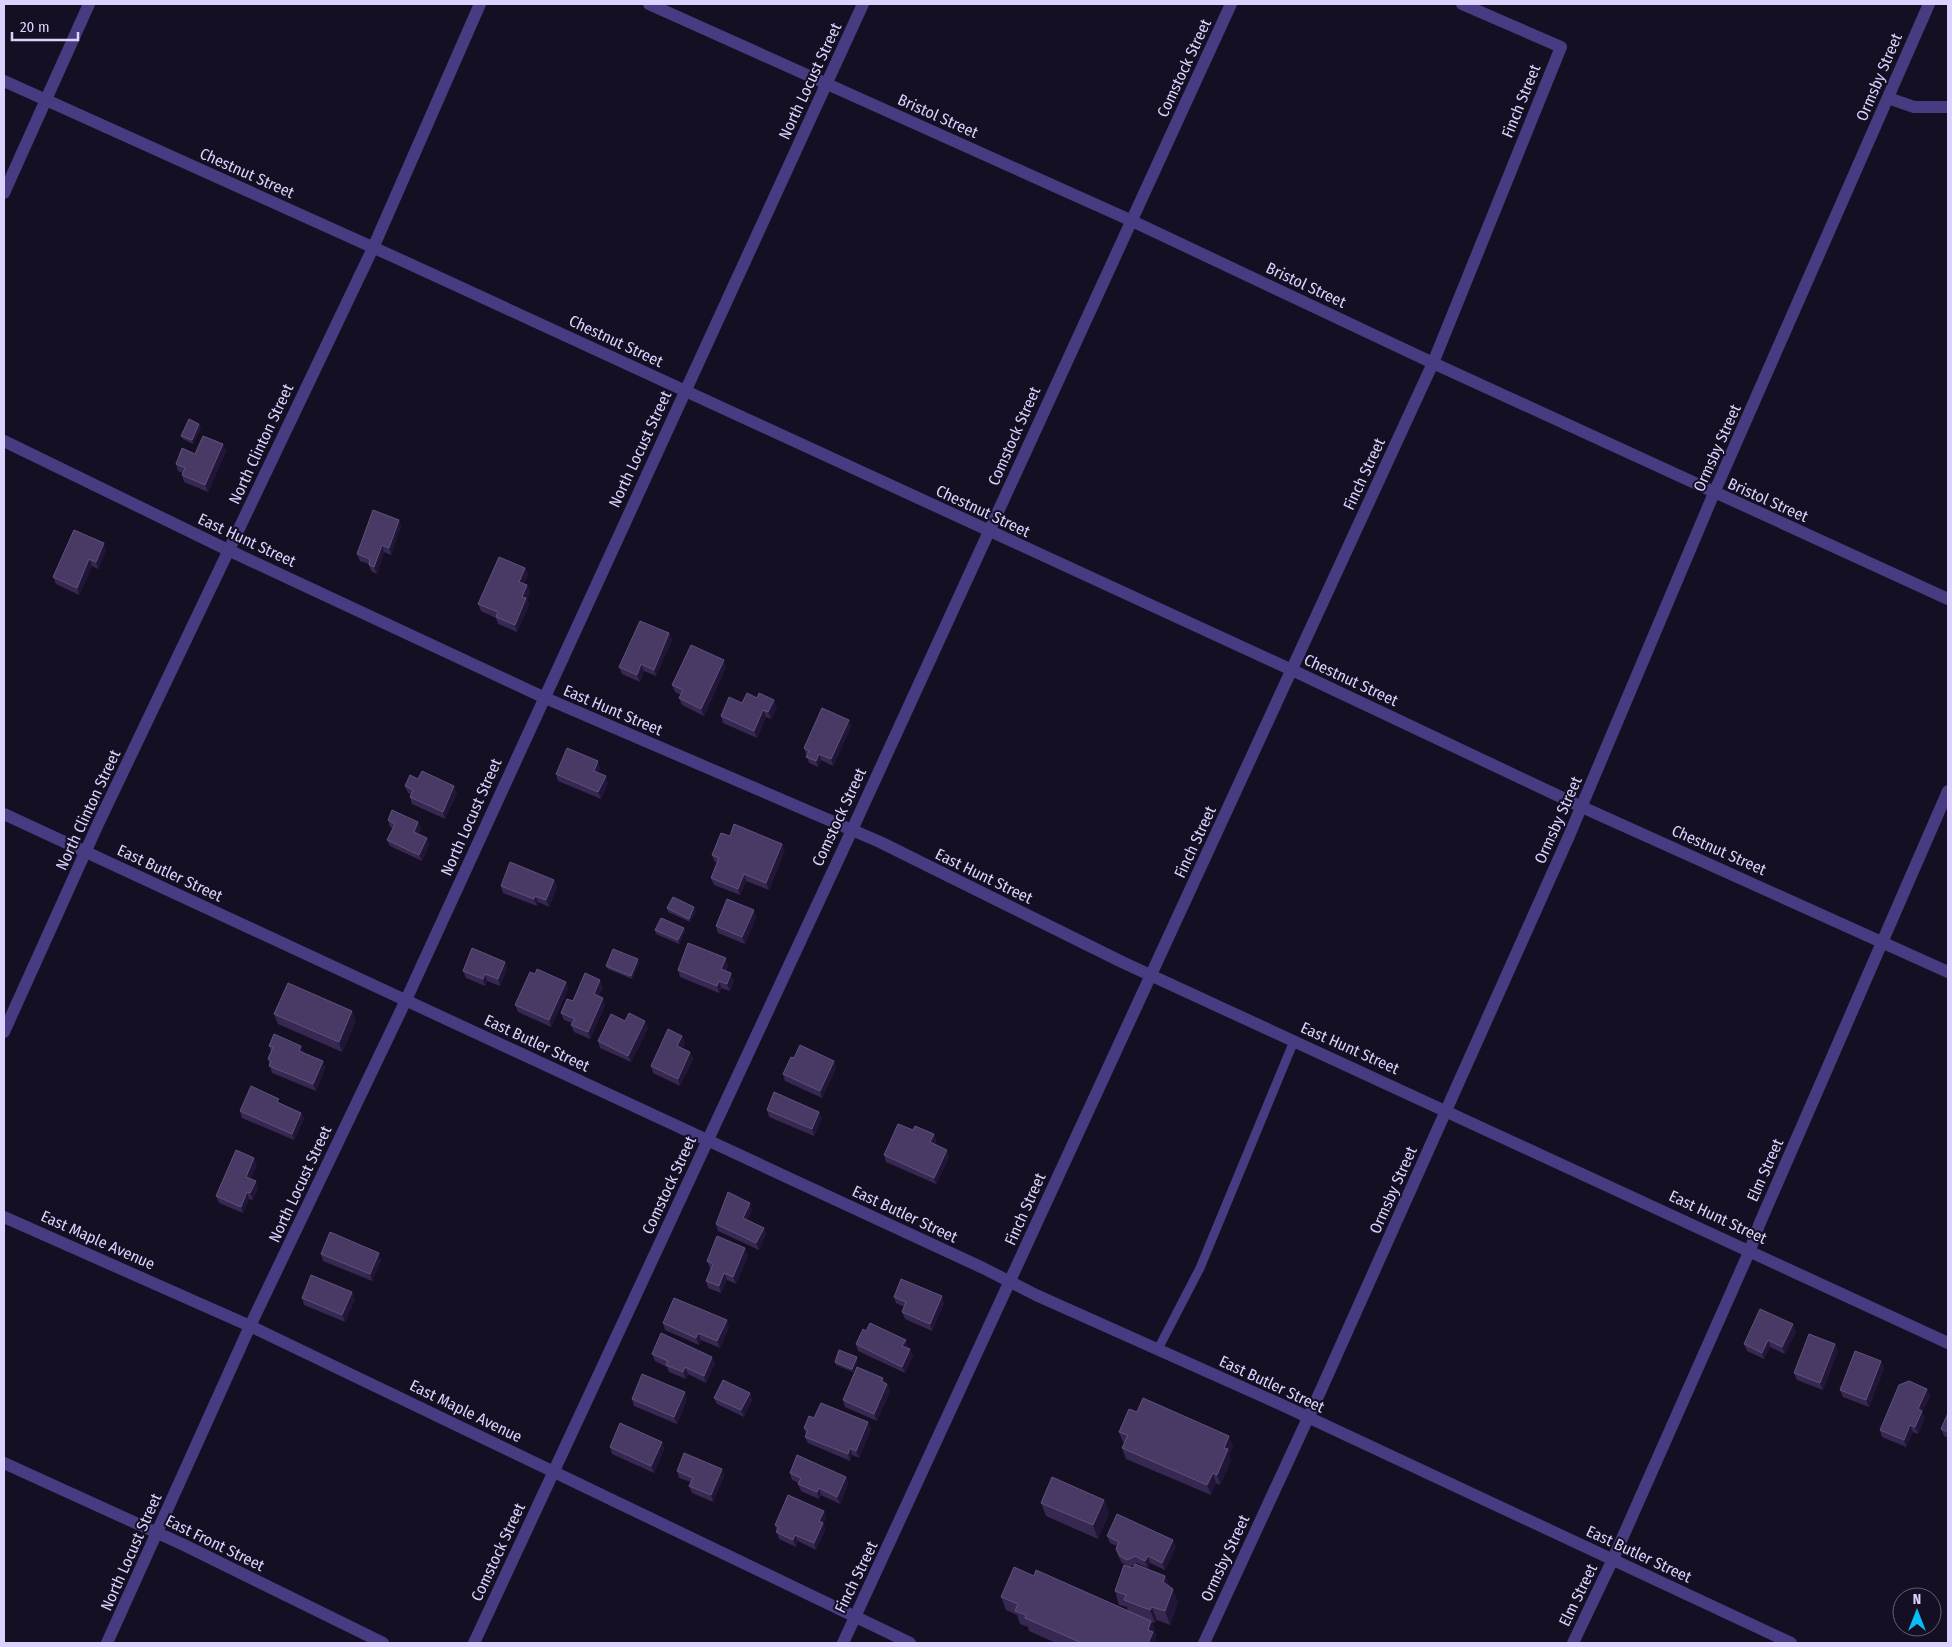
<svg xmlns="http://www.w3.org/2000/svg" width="1952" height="1647" font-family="'Fira Sans Condensed',sans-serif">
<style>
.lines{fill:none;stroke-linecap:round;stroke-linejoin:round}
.lane{stroke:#473b81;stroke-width:9}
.street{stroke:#473b81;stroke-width:12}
.wall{fill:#362851}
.shaded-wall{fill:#211637}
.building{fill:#483a64;stroke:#5f527c}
.labels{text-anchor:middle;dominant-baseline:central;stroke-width:4;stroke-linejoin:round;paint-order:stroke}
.street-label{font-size:16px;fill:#ddd2fe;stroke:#150f23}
</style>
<rect width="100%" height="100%" fill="#150f23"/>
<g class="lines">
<path class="lane" d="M1158 1349 1200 1268 1294 1041"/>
<g class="street">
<path d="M649 4 1130 220 1433 363 1948 599"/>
<path d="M4 81 401 260 1292 670 1582 807 1948 972"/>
<path d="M1888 98 1914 107H1948"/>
<path d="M4 193 89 4"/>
<path d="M4 441 228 550 543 697 880 842 1122 962 1948 1343"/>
<path d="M4 814 983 1268 1036 1295 1282 1405 1791 1643"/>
<path d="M4 1032 98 824 373 248 480 4"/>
<path d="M4 1217 250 1326 910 1643"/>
<path d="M4 1463 184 1545 383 1643"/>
<path d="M107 1643 250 1326 406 1000 863 4"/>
<path d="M474 1643 852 830 1231 4"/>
<path d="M843 1643 1433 363 1561 47 1462 4"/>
<path d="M1204 1643 1320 1392 1569 836 1714 493 1929 4"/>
<path d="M1573 1643 1613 1559 1750 1250 1759 1225 1948 791"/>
</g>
</g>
<g class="wall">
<path d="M201 427 193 444 183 439 181 436Z"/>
<path d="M223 444 226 451 208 492 184 482 182 475 183 473 178 471 176 464 195 454Z"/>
<path d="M401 526 391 555 384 552 377 574 371 571 369 564 360 561 357 554Z"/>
<path d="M106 550 98 569 92 566 79 595 56 584 53 577Z"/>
<path d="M525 568 528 575 524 583 527 585 530 592 527 599 529 605 517 632 498 624 496 618 481 611 478 604Z"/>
<path d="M669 633 672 640 656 676 644 671 640 682 622 674 619 667Z"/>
<path d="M726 667 704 716 682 705 679 698 681 695 675 692 672 685Z"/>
<path d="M742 703 777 707 771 719 766 717 757 738 723 723 721 716Z"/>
<path d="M849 720 851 727 833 766 821 760 818 767 809 763 804 748Z"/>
<path d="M600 768 598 773 608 783 601 799 558 781 556 774Z"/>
<path d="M418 779 457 793 445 819 412 804 410 797 411 794 408 793 405 786Z"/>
<path d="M388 820 418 822 421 829 418 834 427 838 429 845 422 861 390 846 387 840 393 828 390 827Z"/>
<path d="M730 836 785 850 769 890 746 881 740 895 714 885 711 878 717 863 714 861 712 855Z"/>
<path d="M554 880 557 887 549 907 538 902 537 906 503 893 501 886Z"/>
<path d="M667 908 696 911 690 922 668 912Z"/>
<path d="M756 917 745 944 718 933 716 926Z"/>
<path d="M655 930 685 931 679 944 656 934Z"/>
<path d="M505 962 507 968 500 986 487 981 485 986 466 978 463 971Z"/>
<path d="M639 963 632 979 608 969 606 966Z"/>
<path d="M728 965 726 971 734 980 730 991 721 988 719 993 680 977 678 970Z"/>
<path d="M535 974 566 982 568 989 551 1027 518 1012 515 1005Z"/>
<path d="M603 987 598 996 605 1005 590 1039 574 1032 571 1025 572 1023 564 1020 561 1013 573 1001Z"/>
<path d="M274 1014 356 1021 342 1052 278 1024Z"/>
<path d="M625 1021 648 1028 631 1062 600 1048 598 1041Z"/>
<path d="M682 1036 685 1043 682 1048 690 1052 693 1059 680 1086 653 1073 651 1066Z"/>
<path d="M269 1046H301L303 1053 323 1061 325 1068 316 1091 272 1073 268 1059 271 1051Z"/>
<path d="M834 1061 836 1068 822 1098 785 1081 783 1074Z"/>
<path d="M280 1103 301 1113 304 1119 294 1140 242 1118 240 1111Z"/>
<path d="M767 1110 819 1112 822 1118 814 1136 769 1117Z"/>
<path d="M913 1130 934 1134 936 1141 935 1144 949 1157 936 1184 886 1162 884 1155Z"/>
<path d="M257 1165 251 1179 258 1188 253 1200 249 1199 243 1213 219 1203 216 1196Z"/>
<path d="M752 1209 747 1220 764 1228 766 1234 759 1250 718 1231 716 1224Z"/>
<path d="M321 1254 381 1260 372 1281 323 1261Z"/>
<path d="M748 1255 736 1284 727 1280 721 1293 708 1288 706 1281 711 1269 710 1268 707 1261Z"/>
<path d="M352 1292 355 1299 345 1322 304 1305 302 1298Z"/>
<path d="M894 1297 944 1303 932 1331 905 1319 902 1312 904 1307 896 1303Z"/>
<path d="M663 1323 729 1327 720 1348 701 1340 699 1345 665 1330Z"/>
<path d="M1796 1331 1785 1354 1770 1347 1764 1359 1747 1351 1744 1344Z"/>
<path d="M856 1344 908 1347 907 1348 913 1356 905 1373 858 1351Z"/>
<path d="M1838 1351 1823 1390 1797 1380 1794 1373Z"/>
<path d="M652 1354 715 1363 706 1383 688 1374 686 1379 669 1372 667 1367 655 1361Z"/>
<path d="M858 1360 853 1372 836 1365 835 1362Z"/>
<path d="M1881 1361 1884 1368 1869 1407 1843 1397 1840 1390Z"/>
<path d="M883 1378 884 1383 887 1384 890 1391 877 1421 845 1407 843 1400Z"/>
<path d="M1927 1389 1930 1396 1922 1412 1925 1418 1918 1434 1913 1432 1906 1447 1882 1437 1880 1430Z"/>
<path d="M750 1393 752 1400 744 1417 717 1404 714 1398Z"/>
<path d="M632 1399H687L677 1424 634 1406Z"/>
<path d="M1948 1413V1438L1944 1436 1941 1429Z"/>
<path d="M814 1418 871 1429 859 1458 852 1455 850 1461 808 1443 805 1437 806 1435 804 1428Z"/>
<path d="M1119 1432 1233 1446 1229 1454 1231 1460 1220 1485 1216 1483 1211 1495 1126 1459 1122 1448 1125 1443 1123 1442Z"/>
<path d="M662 1442 664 1449 654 1473 612 1454 610 1447Z"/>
<path d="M722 1469 724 1476 713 1502 692 1493 689 1486 691 1482 679 1478 677 1471Z"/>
<path d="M790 1473 846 1477 848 1484 840 1504 821 1495 819 1499 801 1491 798 1484 799 1483 792 1480Z"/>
<path d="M1104 1500 1109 1513 1098 1539 1046 1516 1041 1503Z"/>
<path d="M824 1511 826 1518 823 1524 825 1530 816 1550 798 1541 796 1547 779 1539 775 1525Z"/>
<path d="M1107 1536 1176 1547 1165 1570 1150 1563 1148 1568 1137 1563 1135 1564 1165 1576 1169 1586 1178 1602 1170 1625 1157 1620 1155 1623 1152 1622 1156 1635 1155 1638 1157 1643H1056L1029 1631 1028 1627 1020 1624 1017 1615 1006 1610 1001 1597 1034 1576 1128 1611 1127 1607 1119 1605 1115 1591 1133 1568 1135 1564 1130 1567 1122 1563 1118 1556 1116 1549 1117 1546 1110 1543Z"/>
</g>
<g class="shaded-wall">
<path d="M199 424 201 427 193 444 192 440Z"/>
<path d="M223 444 226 451 208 492 205 485Z"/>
<path d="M399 520 401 526 391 555 389 548Z"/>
<path d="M104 543 106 550 98 569 96 562Z"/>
<path d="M382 545 384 552 377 574 374 567Z"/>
<path d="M89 559 92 566 79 595 77 588Z"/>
<path d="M525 568 528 575 522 588 519 582Z"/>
<path d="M527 585 530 592 527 599 529 605 517 632 515 625 522 597Z"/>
<path d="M669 633 672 640 656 676 654 670Z"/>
<path d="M724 660 726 667 704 716 701 709Z"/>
<path d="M641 664 644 671 640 682 637 675Z"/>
<path d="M774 700 777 707 771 719 768 712Z"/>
<path d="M763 710 766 717 757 738 754 731Z"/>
<path d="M849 720 851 727 833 766 831 759Z"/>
<path d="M819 754 821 760 818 767 816 761Z"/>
<path d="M598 761 600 768 596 777 594 771Z"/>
<path d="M606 776 608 783 601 799 598 792Z"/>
<path d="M454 786 457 793 445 819 443 812Z"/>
<path d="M418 822 421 829 416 839 414 832Z"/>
<path d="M427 838 429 845 422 861 419 855Z"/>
<path d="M782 844 785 850 769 890 766 883Z"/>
<path d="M744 874 746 881 740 895 738 889Z"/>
<path d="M554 880 557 887 549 907 546 900Z"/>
<path d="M535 896 538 902 537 906 534 899Z"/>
<path d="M694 907 696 911 690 922 689 919Z"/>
<path d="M754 910 756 917 745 944 742 937Z"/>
<path d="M684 928 685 931 679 944 678 940Z"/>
<path d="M726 958 728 965 724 976 721 969Z"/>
<path d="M638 959 639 963 632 979 631 976Z"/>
<path d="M505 962 507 968 500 986 498 979Z"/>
<path d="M731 973 734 980 730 991 727 984Z"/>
<path d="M485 974 487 981 485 986 483 979Z"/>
<path d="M600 980 603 987 596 1001 594 994Z"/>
<path d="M719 981 721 988 719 993 717 986Z"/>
<path d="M566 982 568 989 551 1027 549 1020Z"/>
<path d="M603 998 605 1005 590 1039 588 1032Z"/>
<path d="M352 1011 356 1021 342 1052 339 1042Z"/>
<path d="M645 1021 648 1028 631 1062 628 1056Z"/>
<path d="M682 1036 685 1043 680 1053 677 1046Z"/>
<path d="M301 1046 304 1052 301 1058 299 1051Z"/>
<path d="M690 1052 693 1059 680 1086 678 1079Z"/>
<path d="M323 1061 325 1068 316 1091 313 1084Z"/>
<path d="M834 1061 836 1068 822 1098 820 1091Z"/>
<path d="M819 1112 822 1118 814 1136 812 1129Z"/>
<path d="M301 1113 304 1119 294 1140 292 1134Z"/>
<path d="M934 1134 936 1141 932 1149 930 1142Z"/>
<path d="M947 1150 949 1157 936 1184 934 1178Z"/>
<path d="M254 1158 257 1165 249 1184 246 1177Z"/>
<path d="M256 1181 258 1188 253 1200 250 1193Z"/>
<path d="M247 1192 249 1199 243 1213 241 1207Z"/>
<path d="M750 1203 752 1209 745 1225 743 1218Z"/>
<path d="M764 1228 766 1234 759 1250 756 1243Z"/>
<path d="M745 1248 748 1255 736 1284 733 1277Z"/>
<path d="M379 1253 381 1260 372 1281 370 1274Z"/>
<path d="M724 1273 727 1280 721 1293 719 1286Z"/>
<path d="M352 1292 355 1299 345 1322 342 1315Z"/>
<path d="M942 1296 944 1303 932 1331 930 1324Z"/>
<path d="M727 1320 729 1327 720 1348 717 1341Z"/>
<path d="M1793 1324 1796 1331 1785 1354 1782 1347Z"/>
<path d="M698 1333 701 1340 699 1345 696 1338Z"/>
<path d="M906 1340 908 1347 905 1352 902 1346Z"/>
<path d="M1768 1340 1770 1347 1764 1359 1762 1353Z"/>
<path d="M1835 1344 1838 1351 1823 1390 1820 1383Z"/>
<path d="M910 1349 913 1356 905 1373 902 1367Z"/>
<path d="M712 1357 715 1363 706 1383 704 1376Z"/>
<path d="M857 1357 858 1360 853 1372 852 1369Z"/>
<path d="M1881 1361 1884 1368 1869 1407 1866 1400Z"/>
<path d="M685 1367 688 1374 686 1379 683 1372Z"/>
<path d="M887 1384 890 1391 877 1421 874 1414Z"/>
<path d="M1927 1389 1930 1396 1922 1412 1925 1418 1918 1434 1915 1427 1918 1409Z"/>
<path d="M685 1392 687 1399 677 1424 674 1417Z"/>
<path d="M750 1393 752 1400 744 1417 741 1410Z"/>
<path d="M868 1422 871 1429 859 1458 856 1451Z"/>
<path d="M1910 1425 1913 1432 1906 1447 1904 1440Z"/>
<path d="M1229 1436 1233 1446 1229 1454 1231 1460 1220 1485 1217 1475 1224 1448Z"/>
<path d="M662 1442 664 1449 654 1473 651 1466Z"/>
<path d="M850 1448 852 1455 850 1461 848 1454Z"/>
<path d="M722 1469 724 1476 713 1502 711 1495Z"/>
<path d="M1213 1473 1216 1483 1211 1495 1207 1485Z"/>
<path d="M846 1477 848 1484 840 1504 837 1497Z"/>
<path d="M819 1488 821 1495 819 1499 817 1492Z"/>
<path d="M1104 1500 1109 1513 1098 1539 1093 1525Z"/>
<path d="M824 1511 826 1518 823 1524 825 1530 816 1550 814 1543 819 1521Z"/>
<path d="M795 1535 798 1541 796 1547 793 1540Z"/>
<path d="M1173 1540 1176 1547 1165 1570 1162 1563Z"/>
<path d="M1148 1556 1150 1563 1148 1568 1145 1561Z"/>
<path d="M1165 1576 1170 1589 1163 1582Z"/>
<path d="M1173 1589 1178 1602 1170 1625 1165 1611Z"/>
<path d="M1152 1607 1157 1620 1155 1623 1150 1610Z"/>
<path d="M1151 1621 1156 1635 1155 1638 1157 1643H1148V1630Z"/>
</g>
<g class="building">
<path d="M189 419 199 424 192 440 181 436Z"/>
<path d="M203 436 223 444 205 485 182 475 185 468 176 464 182 448 195 454Z"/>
<path d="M373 510 399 520 389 548 382 545 374 567 369 565 370 559 357 554Z"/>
<path d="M74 530 104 543 96 562 89 559 77 588 53 577Z"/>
<path d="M499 557 525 568 519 582 527 585 522 597 526 598 515 625 496 617 498 612 478 604Z"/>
<path d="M640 621 669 633 654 670 641 664 637 675 619 667Z"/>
<path d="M691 645 724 660 701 709 679 698 683 690 672 685Z"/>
<path d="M747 693 757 698 759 693 774 700 768 712 763 710 754 731 721 716 729 697 742 703Z"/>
<path d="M822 708 849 720 831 759 819 754 816 761 806 757 809 751 804 748Z"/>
<path d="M567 748 598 761 594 771 606 776 598 792 556 774Z"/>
<path d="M422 771 454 786 443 812 410 797 413 790 405 786 410 775 418 779Z"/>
<path d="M392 810 418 822 414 832 427 838 419 855 387 840 395 824 388 820Z"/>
<path d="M734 824 782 844 766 883 744 874 738 889 711 878 719 858 712 855 721 833 730 836Z"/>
<path d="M510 862 554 880 546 900 535 896 534 899 501 886Z"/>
<path d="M673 897 694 907 689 919 667 908Z"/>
<path d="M727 899 754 910 742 937 716 926Z"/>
<path d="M661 918 684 928 678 940 655 930Z"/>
<path d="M688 943 726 958 721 969 731 973 727 984 719 981 717 986 678 970Z"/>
<path d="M472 948 505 962 498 979 485 974 483 979 463 971Z"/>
<path d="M613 949 638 959 631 976 606 966Z"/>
<path d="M537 969 566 982 549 1020 515 1005 530 972 535 974Z"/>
<path d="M585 973 600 980 594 994 603 998 588 1032 571 1025 575 1019 561 1013 567 999 573 1001Z"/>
<path d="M288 983 352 1011 339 1042 274 1014Z"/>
<path d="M629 1013 645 1021 628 1056 598 1041 611 1014 625 1021Z"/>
<path d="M668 1029 682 1036 677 1046 690 1052 678 1079 651 1066Z"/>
<path d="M274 1034 301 1046 299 1051 323 1061 313 1084 269 1066 271 1061 268 1059 273 1047 269 1046Z"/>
<path d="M800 1045 834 1061 820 1091 783 1074 791 1057 794 1058Z"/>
<path d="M251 1086 279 1099 277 1102 301 1113 292 1134 240 1111Z"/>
<path d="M774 1092 819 1112 812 1129 767 1110Z"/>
<path d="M898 1124 913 1130 915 1126 934 1134 930 1142 947 1150 934 1178 884 1155Z"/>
<path d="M236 1150 254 1158 246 1177 256 1181 250 1193 247 1192 241 1207 216 1196Z"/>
<path d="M728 1192 750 1203 743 1218 764 1228 756 1243 716 1224Z"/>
<path d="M330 1232 379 1253 370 1274 321 1254Z"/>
<path d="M717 1236 745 1248 733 1277 724 1273 719 1286 706 1281 713 1264 707 1261Z"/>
<path d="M311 1275 352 1292 342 1315 302 1298Z"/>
<path d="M901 1279 942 1296 930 1324 902 1312 906 1302 894 1297Z"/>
<path d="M674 1298 727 1320 717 1341 698 1333 696 1338 663 1323Z"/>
<path d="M1760 1309 1793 1324 1782 1347 1768 1340 1762 1353 1744 1344Z"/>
<path d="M870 1323 906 1340 902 1346 910 1349 902 1367 856 1344 863 1329 866 1331Z"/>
<path d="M661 1333 712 1357 704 1376 685 1367 683 1372 666 1365 668 1361 652 1354Z"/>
<path d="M1809 1334 1835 1344 1820 1383 1794 1373Z"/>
<path d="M839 1350 857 1357 852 1369 835 1362Z"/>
<path d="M1855 1351 1881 1361 1866 1400 1840 1390Z"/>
<path d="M857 1367 883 1378 881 1381 887 1384 874 1414 843 1400Z"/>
<path d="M642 1374 685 1392 674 1417 632 1399Z"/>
<path d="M723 1380 750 1393 741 1410 714 1398Z"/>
<path d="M1909 1381 1927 1389 1918 1409 1922 1411 1915 1427 1910 1425 1904 1440 1880 1430 1899 1385Z"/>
<path d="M1143 1398 1229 1436 1224 1448 1228 1449 1217 1475 1213 1473 1207 1485 1122 1448 1128 1435 1119 1432 1129 1409 1137 1412Z"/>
<path d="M821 1403 868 1422 856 1451 850 1448 848 1454 805 1437 808 1430 804 1428 809 1416 814 1418Z"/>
<path d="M1948 1413V1432L1941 1429Z"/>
<path d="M620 1423 662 1442 651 1466 610 1447Z"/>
<path d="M684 1453 722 1469 711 1495 689 1486 693 1478 677 1471Z"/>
<path d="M797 1455 846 1477 837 1497 819 1488 817 1492 798 1484 801 1478 790 1473Z"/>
<path d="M1052 1477 1104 1500 1093 1525 1041 1503Z"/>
<path d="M788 1495 824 1511 819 1521 823 1523 814 1543 795 1535 793 1540 776 1532 779 1527 775 1525Z"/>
<path d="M1117 1514 1173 1540 1162 1563 1148 1556 1145 1561 1135 1556 1127 1560 1120 1556 1116 1549 1119 1542 1107 1536Z"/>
<path d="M1135 1564 1165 1576 1163 1582 1173 1589 1165 1611 1152 1607 1150 1610 1124 1600 1126 1595 1115 1591 1124 1565 1133 1568Z"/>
<path d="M1014 1567 1034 1576 1036 1570 1151 1621 1148 1630 1153 1632 1148 1643H1082L1025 1618 1026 1615 1015 1611 1018 1604 1001 1597Z"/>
</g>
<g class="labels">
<g class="street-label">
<text transform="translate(1184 68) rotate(-65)">Comstock Street</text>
<text transform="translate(1879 77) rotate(-67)">Ormsby Street</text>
<text transform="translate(810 81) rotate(-65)">North Locust Street</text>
<text transform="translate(1521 101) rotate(-68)">Finch Street</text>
<text transform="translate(938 116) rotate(24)">Bristol Street</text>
<text transform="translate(247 173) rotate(24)">Chestnut Street</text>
<text transform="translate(1306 285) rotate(25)">Bristol Street</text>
<text transform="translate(616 341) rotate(25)">Chestnut Street</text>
<text transform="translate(1014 436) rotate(-66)">Comstock Street</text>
<text transform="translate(261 444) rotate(-65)">North Clinton Street</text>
<text transform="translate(1717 448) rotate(-66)">Ormsby Street</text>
<text transform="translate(640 449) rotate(-65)">North Locust Street</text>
<text transform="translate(1364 474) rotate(-65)">Finch Street</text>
<text transform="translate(1768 500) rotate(24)">Bristol Street</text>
<text transform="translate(983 511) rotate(25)">Chestnut Street</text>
<text transform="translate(247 540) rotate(25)">East Hunt Street</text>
<text transform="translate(1351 680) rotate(25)">Chestnut Street</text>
<text transform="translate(613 710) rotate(23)">East Hunt Street</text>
<text transform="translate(88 810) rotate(-65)">North Clinton Street</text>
<text transform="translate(471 817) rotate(-66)">North Locust Street</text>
<text transform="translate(839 817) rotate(-65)">Comstock Street</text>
<text transform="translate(1558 820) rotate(-66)">Ormsby Street</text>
<text transform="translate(1195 842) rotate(-65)">Finch Street</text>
<text transform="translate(1719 850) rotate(24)">Chestnut Street</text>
<text transform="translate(170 873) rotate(25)">East Butler Street</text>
<text transform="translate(984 876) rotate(26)">East Hunt Street</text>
<text transform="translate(537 1043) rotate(25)">East Butler Street</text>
<text transform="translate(1350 1048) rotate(24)">East Hunt Street</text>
<text transform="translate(1765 1170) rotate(-66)">Elm Street</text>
<text transform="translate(300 1184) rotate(-65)">North Locust Street</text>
<text transform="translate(669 1185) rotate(-65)">Comstock Street</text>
<text transform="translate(1393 1190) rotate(-66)">Ormsby Street</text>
<text transform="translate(1025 1209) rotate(-66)">Finch Street</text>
<text transform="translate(905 1214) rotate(25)">East Butler Street</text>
<text transform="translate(1718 1217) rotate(25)">East Hunt Street</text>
<text transform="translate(98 1240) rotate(24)">East Maple Avenue</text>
<text transform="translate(1272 1384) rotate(25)">East Butler Street</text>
<text transform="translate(466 1411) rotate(26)">East Maple Avenue</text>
<text transform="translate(215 1543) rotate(26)">East Front Street</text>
<text transform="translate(131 1552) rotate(-66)">North Locust Street</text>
<text transform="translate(498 1552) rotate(-65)">Comstock Street</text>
<text transform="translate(1639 1554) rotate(25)">East Butler Street</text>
<text transform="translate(1225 1558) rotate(-65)">Ormsby Street</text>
<text transform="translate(856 1577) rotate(-64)">Finch Street</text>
<text transform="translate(1578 1595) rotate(-64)">Elm Street</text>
</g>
</g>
<rect width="1952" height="1647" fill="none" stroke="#ddd2fe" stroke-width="10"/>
<g transform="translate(1917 1612)"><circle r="24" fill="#150f23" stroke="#655d7b"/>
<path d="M0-4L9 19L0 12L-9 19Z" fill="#07bef5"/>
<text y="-8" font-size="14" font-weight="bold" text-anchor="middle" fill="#ddd2fe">N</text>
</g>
<path d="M12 32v8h66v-8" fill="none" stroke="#ddd2fe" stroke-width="2.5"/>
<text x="20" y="32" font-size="15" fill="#ddd2fe" stroke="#150f23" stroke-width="4" paint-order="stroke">20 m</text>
</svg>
